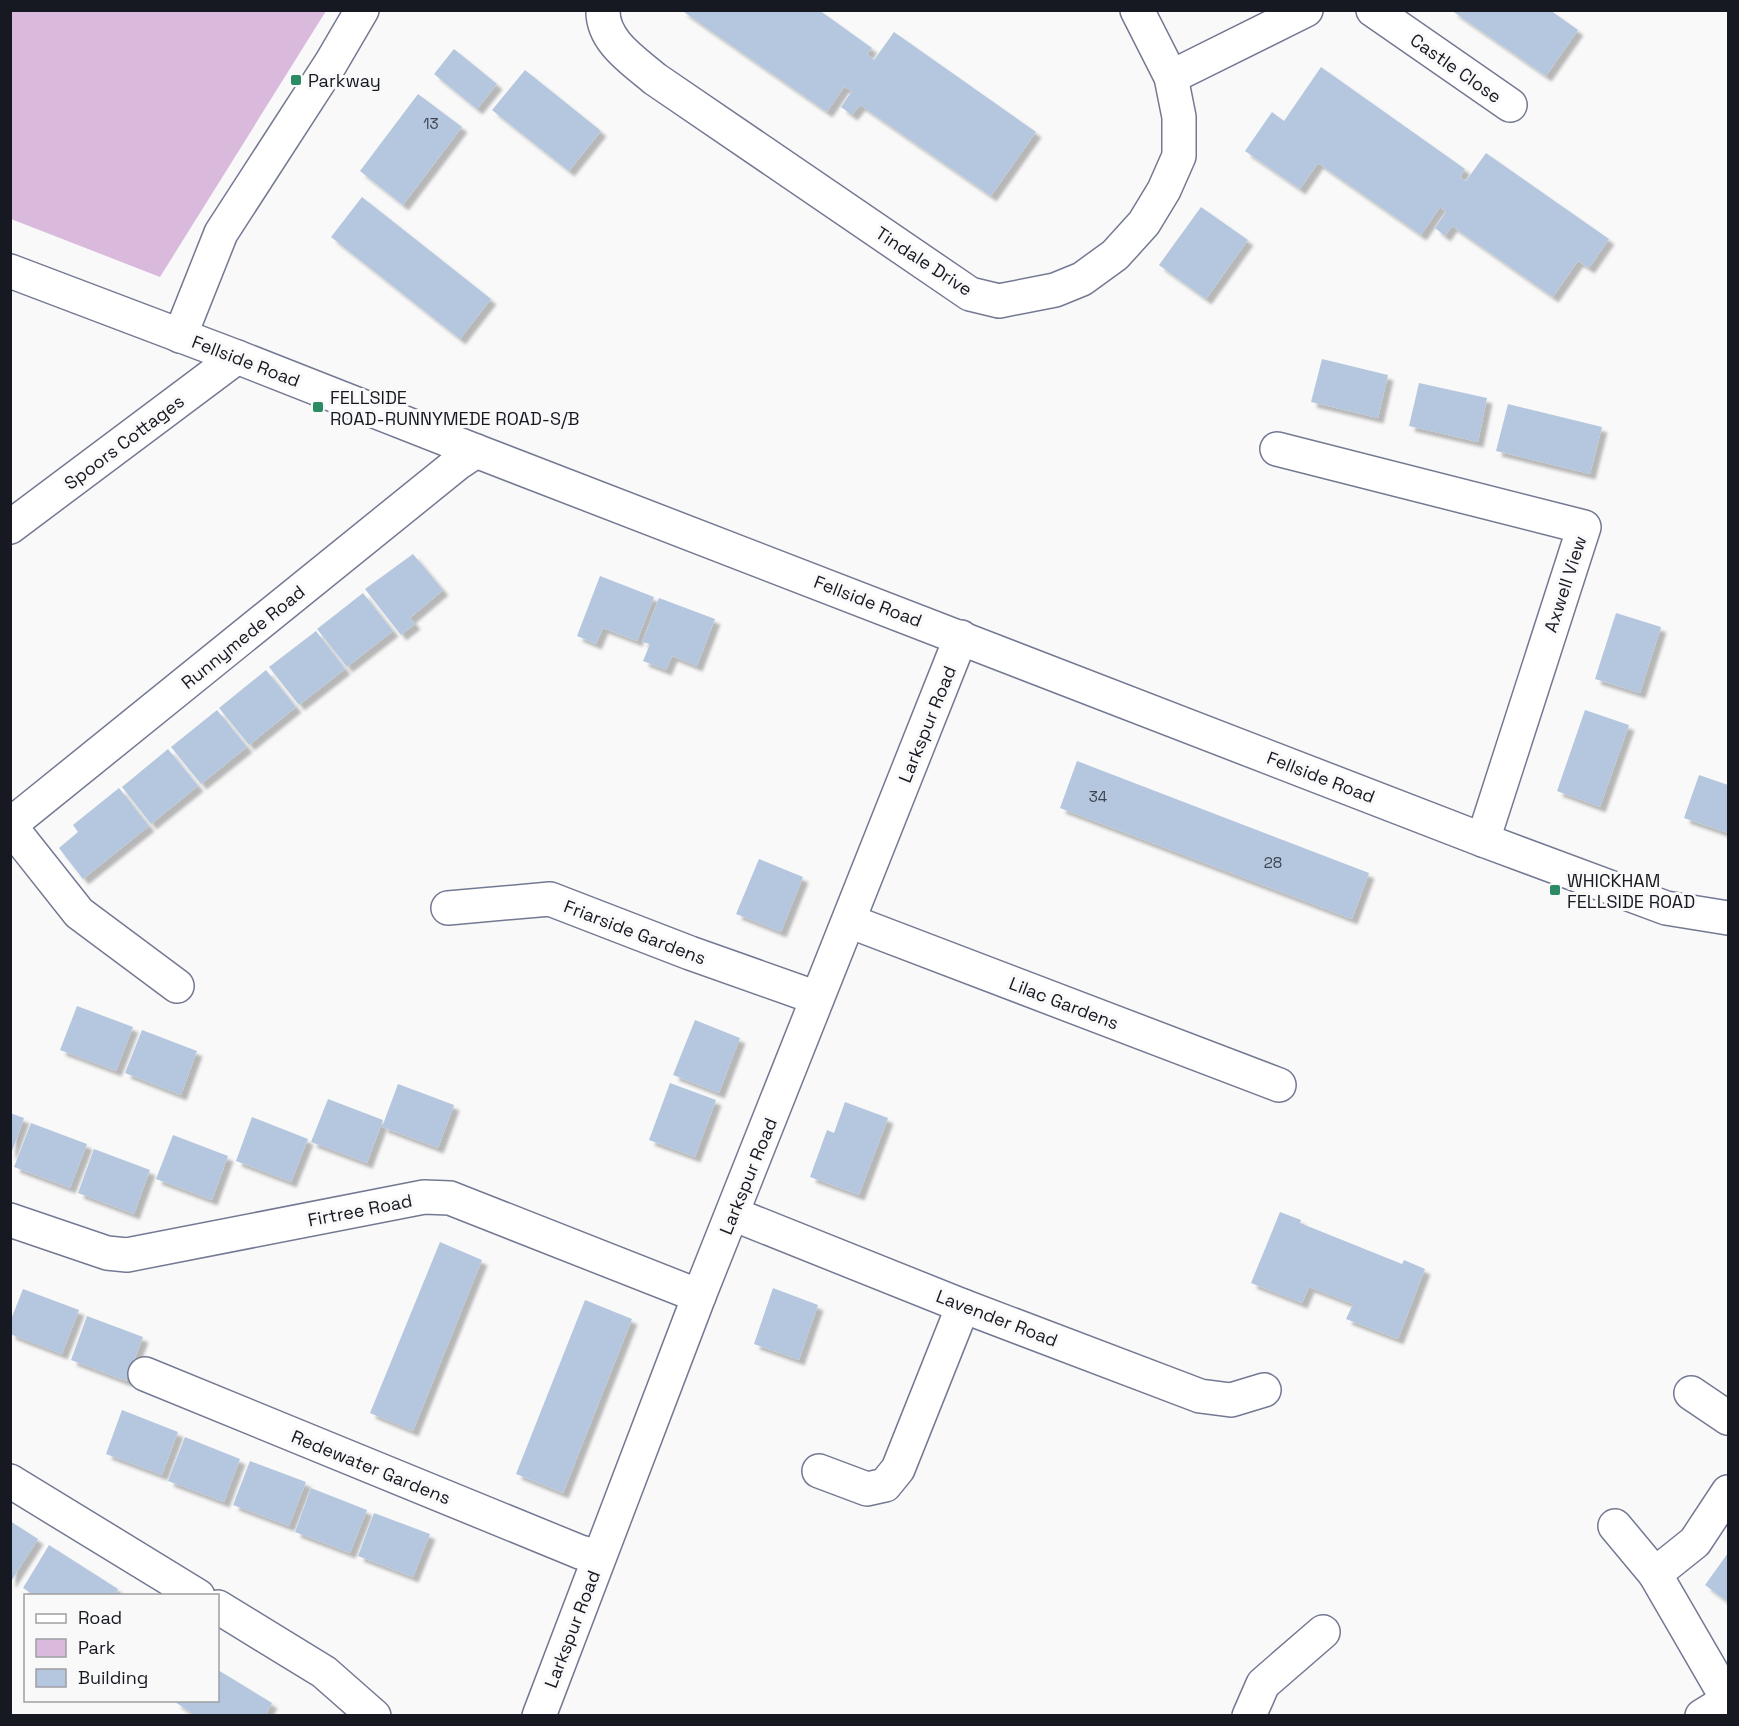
<svg xmlns="http://www.w3.org/2000/svg" width="1739" height="1726" font-family="'Space Grotesk',sans-serif">
<style>
.green{fill:#d9badc}
.building{fill:#b4c7df;filter:url(#shadow)}
.lines{fill:none;stroke-linecap:round;stroke-linejoin:round}
.minor-casing{stroke:#747993;stroke-width:36}
.minor{stroke:#fff;stroke-width:33}
.poi-dot{fill:#2a8b64;stroke:#f9f9f9;stroke-width:2}
.labels{text-anchor:middle;dominant-baseline:central;stroke-width:6;stroke-linejoin:round;paint-order:stroke}
.number-label{font-size:15px;fill:#3e4451}
.street-label{font-size:18px;fill:#161822;stroke:#f9f9f9}
.poi-label{font-size:18px;fill:#161822;stroke:#f9f9f9;text-anchor:start}
</style>
<defs>
<filter id="shadow"><feDropShadow dx="5.5" dy="5.5" stdDeviation="1.5" flood-color="#0004"/></filter>
</defs>
<rect width="100%" height="100%" fill="#f9f9f9"/>
<path class="green" d="M10 11 11 10 326 11 160 277 11 219Z"/>
<g class="building">
<path d="M681 10H819L872 48 867 54 874 60 894 32 1036 132 991 196 860 105 852 115 841 107 852 91 844 87 827 112Z"/>
<path d="M1451 10H1550L1578 30 1546 76Z"/>
<path d="M454 49 497 84 477 109 434 74Z"/>
<path d="M1321 67 1465 169 1460 177 1466 181 1486 153 1609 239 1589 268 1578 261 1553 297 1452 226 1445 236 1435 228 1446 212 1440 207 1421 235 1318 163 1300 189 1245 151 1272 112 1284 121Z"/>
<path d="M525 70 601 131 569 171 492 110Z"/>
<path d="M418 94 462 127 403 205 360 171Z"/>
<path d="M362 197 491 299 460 339 331 237Z"/>
<path d="M1201 207 1248 240 1206 299 1159 265Z"/>
<path d="M1322 359 1388 375 1378 418 1311 402Z"/>
<path d="M1419 383 1487 398 1478 442 1409 426Z"/>
<path d="M1508 404 1602 427 1590 474 1496 451Z"/>
<path d="M413 554 443 590 410 618 415 624 401 635 365 589Z"/>
<path d="M600 576 654 597 637 641 603 628 596 644 577 636Z"/>
<path d="M363 593 393 631 347 667 317 629Z"/>
<path d="M659 598 715 619 697 666 672 656 666 670 643 661 650 644 642 642Z"/>
<path d="M1616 613 1661 627 1640 693 1595 679Z"/>
<path d="M316 631 345 669 299 705 269 667Z"/>
<path d="M266 670 296 707 249 745 219 708Z"/>
<path d="M217 710 247 747 201 784 171 747Z"/>
<path d="M1585 710 1629 725 1600 807 1557 791Z"/>
<path d="M168 749 198 786 151 824 122 787Z"/>
<path d="M1077 761 1369 873 1352 919 1060 808Z"/>
<path d="M1699 775 1728 785V833L1684 818Z"/>
<path d="M119 788 149 826 83 879 59 848 78 832 73 825Z"/>
<path d="M759 859 803 877 781 932 736 914Z"/>
<path d="M77 1006 133 1027 116 1071 60 1050Z"/>
<path d="M695 1020 740 1038 719 1093 673 1075Z"/>
<path d="M142 1030 197 1051 181 1095 125 1073Z"/>
<path d="M670 1083 716 1100 695 1157 649 1140Z"/>
<path d="M398 1084 454 1105 438 1148 382 1127Z"/>
<path d="M328 1099 383 1120 367 1163 311 1142Z"/>
<path d="M845 1102 888 1118 859 1195 810 1177 827 1130 834 1133Z"/>
<path d="M10 1113 24 1118 11 1154 10 1153Z"/>
<path d="M252 1117 308 1139 291 1182 236 1161Z"/>
<path d="M31 1123 87 1144 70 1188 14 1167Z"/>
<path d="M173 1135 228 1156 212 1200 156 1179Z"/>
<path d="M94 1149 150 1170 134 1214 78 1193Z"/>
<path d="M1280 1212 1301 1220 1300 1223 1402 1264 1404 1260 1425 1269 1398 1339 1346 1319 1353 1304 1309 1287 1302 1303 1251 1283Z"/>
<path d="M440 1242 482 1260 413 1431 370 1413Z"/>
<path d="M773 1288 818 1305 799 1360 754 1344Z"/>
<path d="M23 1289 79 1310 62 1354 10 1334V1322Z"/>
<path d="M585 1300 632 1319 563 1493 516 1474Z"/>
<path d="M87 1316 143 1337 126 1381 71 1360Z"/>
<path d="M122 1410 178 1432 162 1475 106 1454Z"/>
<path d="M185 1437 240 1459 224 1502 168 1481Z"/>
<path d="M250 1461 306 1482 289 1526 233 1505Z"/>
<path d="M311 1488 367 1510 350 1553 295 1532Z"/>
<path d="M374 1513 430 1534 413 1577 358 1556Z"/>
<path d="M10 1521 38 1539 10 1583Z"/>
<path d="M49 1545 118 1589 114 1596H35L23 1588Z"/>
<path d="M1728 1553V1602L1705 1585Z"/>
<path d="M218 1670 272 1703 265 1716H196L175 1702 176 1701H218Z"/>
</g>
<g class="lines">
<defs>
<g id="minor">
<path d="M603 10C602 41 634 61 655 79L970 294 999 301 1055 290 1082 279 1115 255 1144 223 1164 190 1179 156V117L1171 77 1137 10"/>
<path d="M1373 10 1510 105"/>
<path d="M1171 77 1306 10"/>
<path d="M10 271 237 357 476 451 1483 840 1666 908 1728 918"/>
<path d="M180 336 221 233 331 63 362 10"/>
<path d="M1277 449 1584 527 1483 840"/>
<path d="M10 527 237 357"/>
<path d="M10 825 458 463 476 451"/>
<path d="M10 826 79 913 177 986"/>
<path d="M448 908 550 899 690 953 817 998"/>
<path d="M849 921 1279 1085"/>
<path d="M733 1214 963 1306 1200 1396 1231 1400 1264 1390"/>
<path d="M10 1220 107 1253 127 1255 424 1197 450 1198 699 1296"/>
<path d="M145 1374 580 1552 599 1557"/>
<path d="M1691 1393 1728 1418"/>
<path d="M819 1471 867 1489 885 1485 898 1469 963 1306"/>
<path d="M10 1481 198 1596"/>
<path d="M1615 1526 1655 1574 1728 1700"/>
<path d="M1655 1574 1695 1542 1728 1492"/>
<path d="M218 1607 324 1672 374 1716"/>
<path d="M539 1716 699 1296 961 637"/>
<path d="M1249 1716 1263 1684 1323 1632"/>
<path d="M1702 1716 1728 1700"/>
</g>
</defs>
<use href="#minor" class="minor-casing"/>
<use href="#minor" class="minor"/>
</g>
<g class="poi-dot">
<rect x="290" y="74" width="12" height="12" rx="3"/>
<rect x="312" y="401" width="12" height="12" rx="3"/>
<rect x="1549" y="884" width="12" height="12" rx="3"/>
</g>
<g class="labels">
<g class="number-label">
<text x="431" y="123">13</text>
<text x="1098" y="796">34</text>
<text x="1273" y="862">28</text>
</g>
<g class="street-label">
<text transform="translate(1456 68) rotate(35)">Castle Close</text>
<text transform="translate(924 261) rotate(33)">Tindale Drive</text>
<text transform="translate(246 361) rotate(21)">Fellside Road</text>
<text transform="translate(124 442) rotate(-37)">Spoors Cottages</text>
<text transform="translate(1565 584) rotate(-72)">Axwell View</text>
<text transform="translate(868 601) rotate(21)">Fellside Road</text>
<text transform="translate(243 637) rotate(-39)">Runnymede Road</text>
<text transform="translate(927 724) rotate(-68)">Larkspur Road</text>
<text transform="translate(1321 777) rotate(21)">Fellside Road</text>
<text transform="translate(635 932) rotate(21)">Friarside Gardens</text>
<text transform="translate(1064 1003) rotate(21)">Lilac Gardens</text>
<text transform="translate(748 1176) rotate(-68)">Larkspur Road</text>
<text transform="translate(360 1210) rotate(-11)">Firtree Road</text>
<text transform="translate(997 1318) rotate(21)">Lavender Road</text>
<text transform="translate(371 1467) rotate(22)">Redewater Gardens</text>
<text transform="translate(572 1629) rotate(-69)">Larkspur Road</text>
</g>
<g class="poi-label">
<text x="308" y="80">Parkway</text>
<text x="330" y="397">FELLSIDE<tspan x="330" dy="21">ROAD-RUNNYMEDE ROAD-S/B</tspan></text>
<text x="1567" y="880">WHICKHAM<tspan x="1567" dy="21">FELLSIDE ROAD</tspan></text>
</g>
</g>
<rect width="1739" height="1726" fill="none" stroke="#161822" stroke-width="24"/>
<rect x="24" y="1594" width="195" height="108" fill="#f9f9f9" stroke="#9e9fa3" stroke-width="1.5"/>
<rect x="36" y="1614" width="30" height="9" fill="#ffffff" stroke="#9e9fa3" stroke-width="1.5"/>
<text x="78" y="1624" font-size="18" fill="#161822">Road</text>
<rect x="36" y="1639" width="30" height="18" fill="#d9badc" stroke="#9e9fa3" stroke-width="1.5"/>
<text x="78" y="1654" font-size="18" fill="#161822">Park</text>
<rect x="36" y="1669" width="30" height="18" fill="#b4c7df" stroke="#9e9fa3" stroke-width="1.5"/>
<text x="78" y="1684" font-size="18" fill="#161822">Building</text>
</svg>
